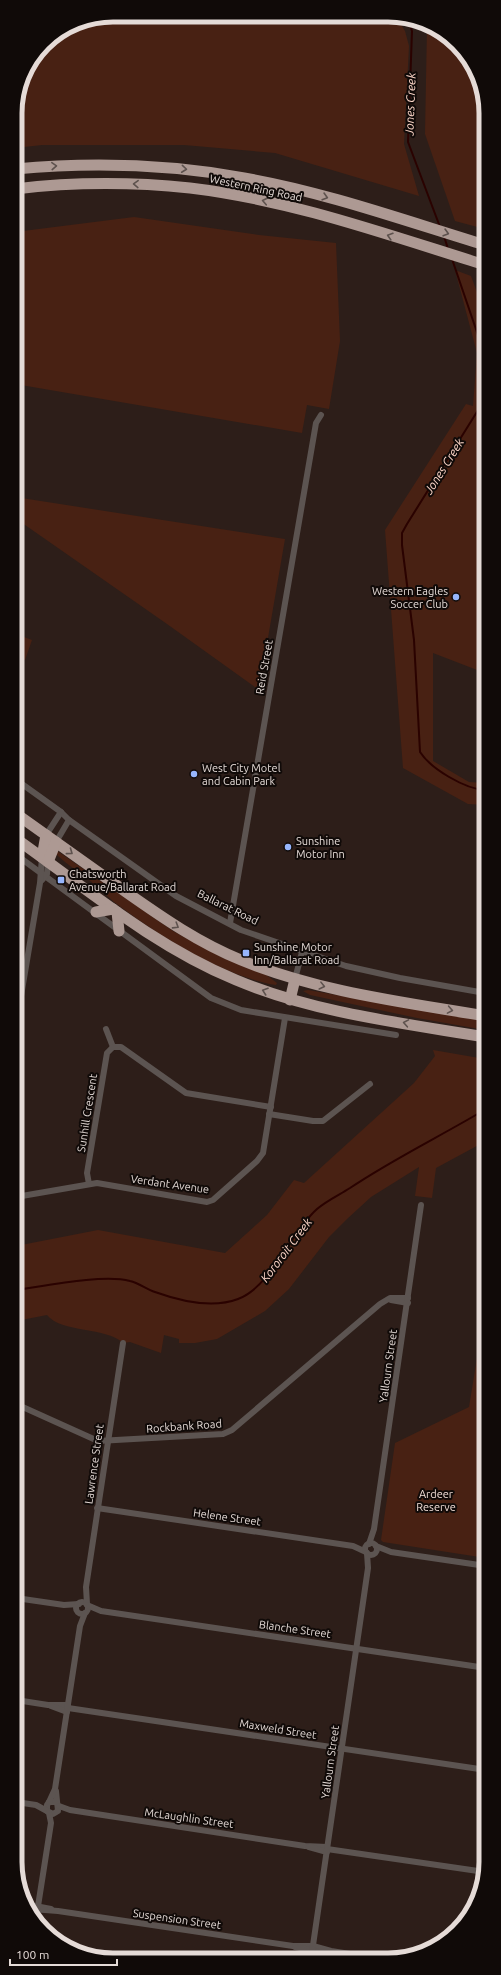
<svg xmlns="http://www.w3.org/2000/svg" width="501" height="1975" font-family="Ubuntu,sans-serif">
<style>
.green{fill:#482113}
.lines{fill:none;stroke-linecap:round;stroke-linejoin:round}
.stream{stroke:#2a0200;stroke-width:2}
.street{stroke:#5c5451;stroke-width:6}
.highway{stroke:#ad9993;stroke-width:11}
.oneway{stroke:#5e524e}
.poi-dot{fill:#97b6fd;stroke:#100a08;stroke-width:1.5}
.labels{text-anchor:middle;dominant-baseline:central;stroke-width:4;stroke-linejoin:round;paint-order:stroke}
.street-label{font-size:11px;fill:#e5dbd7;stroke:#100a08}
.poi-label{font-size:11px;fill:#e5dbd7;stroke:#100a08;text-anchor:start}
.park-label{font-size:11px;fill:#f2ded7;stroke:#100a08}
.water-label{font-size:12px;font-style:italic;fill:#fed7c9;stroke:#100a08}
.rim{fill:none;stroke:#e5dbd7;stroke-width:5}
</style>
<rect width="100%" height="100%" fill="#2d1e19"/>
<g class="green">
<path d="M113 15 396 17 405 31 409 46 404 144 419 196 275 153 184 145H42L15 148V107L23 76 44 44 76 22Z"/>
<path d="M427 27 457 44 476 70 485 100V229L455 221 425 134Z"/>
<path d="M134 217 259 235 336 243 340 341 329 409 307 405 302 433 15 384V232Z"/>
<path d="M455 270 471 276 485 314V673L433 653V761L469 782 485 783V805L468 804 403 768 385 530 466 404 473 406 477 353Z"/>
<path d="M15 497 285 539 259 690 167 624 15 518Z"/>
<path d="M24 637 32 640 25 660 17 657Z"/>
<path d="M56 850 173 931 225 959 226 958 265 974 277 983 276 985C224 977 156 934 114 902 106 895 98 887 89 880 79 872 68 865 58 856L56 853Z"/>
<path d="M308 990 485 1021V1030L417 1018 310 995 303 991Z"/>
<path d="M433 1050 485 1059 486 1141 436 1168 432 1198 415 1196 419 1167 371 1197 347 1219 329 1237 289 1289 265 1311 217 1339 195 1343H179V1339L164 1335 161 1353 130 1342 123 1343C107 1327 61 1333 47 1315L16 1321V1246L98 1230 225 1253 267 1215 294 1180 304 1183 414 1083 435 1056Z"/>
<path d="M486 1303V1558L383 1542 381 1540 395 1443 469 1407Z"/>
</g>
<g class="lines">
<g class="stream">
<path d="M407 17 412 31 408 142 440 227"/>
<path d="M444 236 448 249"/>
<path d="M452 259 480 341V407L407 524 402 533V545L414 640 420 752C431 769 465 789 485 790"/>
<path d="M16 1290C45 1286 103 1274 130 1281 139 1283 146 1289 155 1292 180 1301 212 1309 238 1299 272 1286 289 1234 317 1209 326 1201 339 1195 350 1188 393 1159 441 1136 486 1109"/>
</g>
<g class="street">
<path d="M15 779 61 812 69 820 176 896 241 930 346 966 400 978 485 993"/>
<path d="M46 835 61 812"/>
<path d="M56 842 69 820"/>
<path d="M15 854 211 998 241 1010 396 1035"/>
<path d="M42 880 47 874 48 862"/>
<path d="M230 923 316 423 321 415"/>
<path d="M295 979 302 952"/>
<path d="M16 1026 40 883 42 857"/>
<path d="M106 1029 113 1047"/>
<path d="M269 1114 313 1121H323L370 1084"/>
<path d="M89 1184 87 1173 107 1053 113 1047H121L186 1093 271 1107"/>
<path d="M16 1197 97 1183 207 1202 213 1200 257 1161 263 1153 285 1018"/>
<path d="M391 1300 408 1303"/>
<path d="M16 1404 98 1441 223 1434 232 1430 380 1304 390 1298H408"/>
<path d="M97 1508 353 1546 366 1552"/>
<circle cx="371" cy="1549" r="6"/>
<path d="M369 1544 374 1529 421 1205"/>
<path d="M376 1546 391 1552 486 1566"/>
<path d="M16 1598 64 1605 79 1604"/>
<circle cx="82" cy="1608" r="6"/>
<path d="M87 1604 86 1587 123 1343"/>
<path d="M87 1605 101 1611 486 1668"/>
<path d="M16 1700 48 1705H68"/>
<path d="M51 1706 67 1712"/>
<path d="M68 1708 486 1770"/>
<path d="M56 1791 58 1811 53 1814 47 1811V1805L49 1802H54L57 1803"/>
<path d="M16 1802 36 1805 47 1811"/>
<path d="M49 1802 55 1789 80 1626 85 1613"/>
<path d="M59 1806 70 1810 305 1846 327 1847"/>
<path d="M309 1847 327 1852"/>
<path d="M327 1849 485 1872"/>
<path d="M30 1905 51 1909"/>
<path d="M32 1909 58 1911 293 1946H313L331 1951 382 1959"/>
<path d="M36 1919 51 1823 49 1813"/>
<path d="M295 1947 316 1951"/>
<path d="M311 1959 368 1568 367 1553"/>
</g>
<g class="highway">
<path d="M15 169C92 162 168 164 244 178 325 192 406 221 485 245"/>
<path d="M15 189C73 182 132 182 190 188 291 200 388 235 485 265"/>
<path d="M15 813C52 839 89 866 126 892 163 918 199 943 241 960 319 992 403 1002 485 1016"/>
<path d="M15 838C87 889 154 946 236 980 315 1013 402 1023 485 1037"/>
<path d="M42 857 46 835"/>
<path d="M48 862 56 842"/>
<path d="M96 912 113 909"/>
<path d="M117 912 119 931"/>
<path d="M290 1000 295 979"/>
</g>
</g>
<defs><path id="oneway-chevron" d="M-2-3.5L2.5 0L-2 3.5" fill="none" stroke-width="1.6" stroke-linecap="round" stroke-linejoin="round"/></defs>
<g class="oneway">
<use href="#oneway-chevron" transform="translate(54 166) rotate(-3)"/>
<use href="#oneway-chevron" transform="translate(184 169) rotate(6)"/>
<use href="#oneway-chevron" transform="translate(136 184) rotate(-178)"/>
<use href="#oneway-chevron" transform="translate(325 197) rotate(16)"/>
<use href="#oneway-chevron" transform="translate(265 201) rotate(-168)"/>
<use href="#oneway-chevron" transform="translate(446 233) rotate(16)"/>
<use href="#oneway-chevron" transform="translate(390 236) rotate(-163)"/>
<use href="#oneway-chevron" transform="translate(70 852) rotate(36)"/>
<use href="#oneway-chevron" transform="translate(176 926) rotate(32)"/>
<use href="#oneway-chevron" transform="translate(322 986) rotate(14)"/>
<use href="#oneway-chevron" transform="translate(265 991) rotate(-161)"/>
<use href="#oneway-chevron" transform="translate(450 1010) rotate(10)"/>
<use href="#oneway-chevron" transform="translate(406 1023) rotate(-170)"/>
</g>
<g class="poi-dot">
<circle cx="456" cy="597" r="4"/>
<circle cx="194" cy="774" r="4"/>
<circle cx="288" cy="847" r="4"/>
<rect x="57" y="876" width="8" height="8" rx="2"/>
<rect x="242" y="949" width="8" height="8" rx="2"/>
</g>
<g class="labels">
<g class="street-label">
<text transform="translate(256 188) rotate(12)">Western Ring Road</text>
<text transform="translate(264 667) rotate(-80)">Reid Street</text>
<text transform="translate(228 907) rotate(26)">Ballarat Road</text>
<text transform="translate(87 1113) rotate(-81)">Sunhill Crescent</text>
<text transform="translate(170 1184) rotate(8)">Verdant Avenue</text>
<text transform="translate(388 1366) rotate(-82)">Yallourn Street</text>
<text transform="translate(184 1426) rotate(-4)">Rockbank Road</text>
<text transform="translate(94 1464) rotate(-82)">Lawrence Street</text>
<text transform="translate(227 1517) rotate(8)">Helene Street</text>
<text transform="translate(295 1629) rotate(8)">Blanche Street</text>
<text transform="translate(278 1729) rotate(9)">Maxweld Street</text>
<text transform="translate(330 1762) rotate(-82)">Yallourn Street</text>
<text transform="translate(189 1818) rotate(8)">McLaughlin Street</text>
<text transform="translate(177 1919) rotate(8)">Suspension Street</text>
</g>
<g class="poi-label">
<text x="448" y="591" text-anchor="end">Western Eagles<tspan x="448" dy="13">Soccer Club</tspan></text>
<text x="202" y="768">West City Motel<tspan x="202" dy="13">and Cabin Park</tspan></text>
<text x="296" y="841">Sunshine<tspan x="296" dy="13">Motor Inn</tspan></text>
<text x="69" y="874">Chatsworth<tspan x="69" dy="13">Avenue/Ballarat Road</tspan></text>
<text x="254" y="947">Sunshine Motor<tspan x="254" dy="13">Inn/Ballarat Road</tspan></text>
</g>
<g class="park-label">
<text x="436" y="1494">Ardeer<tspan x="436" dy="13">Reserve</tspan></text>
</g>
<g class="water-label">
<text transform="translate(410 104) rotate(-88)">Jones Creek</text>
<text transform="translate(444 466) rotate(-58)">Jones Creek</text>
<text transform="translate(286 1250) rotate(-53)">Kororoit Creek</text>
</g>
</g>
<path d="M0 0H501V1975H0ZM113 22H388A91 91 0 0 1 479 113V1862A91 91 0 0 1 388 1953H113A91 91 0 0 1 22 1862V113A91 91 0 0 1 113 22Z" fill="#100a08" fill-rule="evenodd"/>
<path class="rim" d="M113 22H388A91 91 0 0 1 479 113V1862A91 91 0 0 1 388 1953H113A91 91 0 0 1 22 1862V113A91 91 0 0 1 113 22Z"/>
<path d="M10 1959v6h107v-6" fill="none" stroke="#e5dbd7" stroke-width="2"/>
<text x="16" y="1959" font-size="12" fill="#e5dbd7" stroke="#100a08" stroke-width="3" paint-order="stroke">100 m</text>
</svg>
